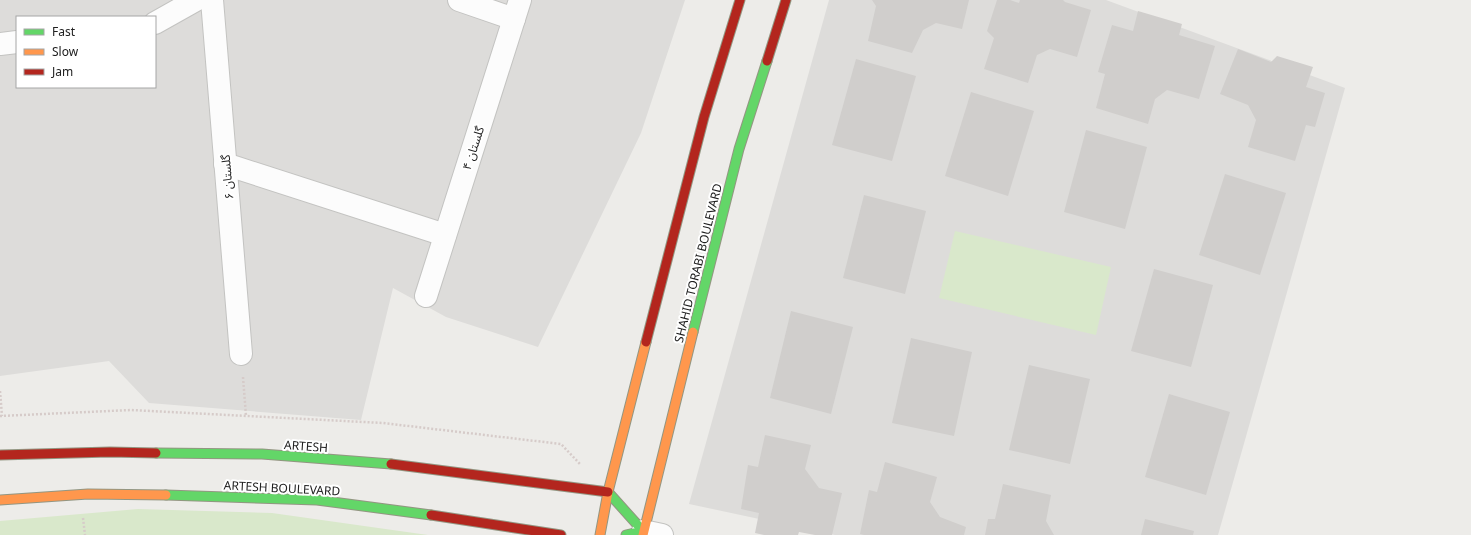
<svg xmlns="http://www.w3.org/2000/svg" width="1471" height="535" font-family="'Noto Sans','Noto Sans Arabic',sans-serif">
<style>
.residential{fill:#dddcda;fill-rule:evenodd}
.grass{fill:#d9e8cb}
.building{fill:#d0cecc}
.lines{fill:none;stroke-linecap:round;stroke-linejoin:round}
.street-casing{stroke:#c3c3c1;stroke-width:24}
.fast-casing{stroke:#939682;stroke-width:11}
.slow-casing{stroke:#939682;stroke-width:11}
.jam-casing{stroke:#939682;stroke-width:11}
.path{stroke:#d6cbc9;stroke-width:2.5;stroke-dasharray:2 2;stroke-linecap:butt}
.street{stroke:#fcfcfc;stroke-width:22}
.fast{stroke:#63d668;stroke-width:9}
.slow{stroke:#ff974d;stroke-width:9}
.jam{stroke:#b3261e;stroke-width:9}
.labels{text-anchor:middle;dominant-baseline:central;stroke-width:4;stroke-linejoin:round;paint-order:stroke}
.street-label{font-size:12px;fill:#202020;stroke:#fff}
</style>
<rect width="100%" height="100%" fill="#edece9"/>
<g class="residential">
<path d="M0 0H685L641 133 538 347 446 317 393 288 361 420 149 403 109 361 0 376ZM17 17H155V87H17Z"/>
<path d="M829 0H1106L1345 88 1218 535H835L689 504Z"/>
</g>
<g class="grass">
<path d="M955 231 1111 267 1096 335 939 298Z"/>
<path d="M138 509 272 513 428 535H0V521Z"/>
</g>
<g class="building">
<path d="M872 0H969L962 29 936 23 923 30 912 53 868 41 876 6Z"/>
<path d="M997 0H1010L1019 3 1020 0H1063L1065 2 1091 10 1077 57 1050 49 1037 55 1028 83 984 69 994 38 987 31Z"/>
<path d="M1138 11 1182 24 1179 35 1215 46 1199 99 1167 90 1155 99 1148 124 1096 108 1105 74 1098 72 1112 25 1133 31Z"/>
<path d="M1238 49 1271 62 1277 56 1313 67 1306 87 1325 93 1315 127 1306 125 1295 161 1248 147 1256 120 1248 105 1220 94Z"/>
<path d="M856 59 916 76 892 161 832 145Z"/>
<path d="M971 92 1034 111 1008 196 945 176Z"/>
<path d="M1086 130 1147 147 1125 229 1064 212Z"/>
<path d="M1225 174 1286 193 1260 275 1199 255Z"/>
<path d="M864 195 926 211 905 294 843 278Z"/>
<path d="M1154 269 1213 285 1191 367 1131 351Z"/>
<path d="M791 311 853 327 831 414 770 398Z"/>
<path d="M911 338 972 352 954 436 892 423Z"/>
<path d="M1029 365 1090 379 1070 464 1009 450Z"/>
<path d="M1169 394 1230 412 1206 495 1145 477Z"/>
<path d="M765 435 811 445 805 469 819 488 842 493 832 535H815L799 532 798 535H764L755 533 759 513 741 509 748 465 758 467Z"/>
<path d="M885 462 937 477 930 502 940 517 966 527 964 535H864L860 534 869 490 877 492Z"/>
<path d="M1003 484 1051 495 1046 521 1054 535H985L988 519H995Z"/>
<path d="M1145 519 1194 531 1193 535H1141Z"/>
</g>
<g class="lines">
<defs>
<g id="street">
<path d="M212 0 241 354"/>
<path d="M459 0 514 19"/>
<path d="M155 23 196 0"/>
<path d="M0 44 17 42"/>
<path d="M225 164 445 235"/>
<path d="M426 296 520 0"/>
<path d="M643 531 662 535"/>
</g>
<g id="fast">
<path d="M693 332 739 149 767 61"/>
<path d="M156 453 262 454 391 464"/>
<path d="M608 492 643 531 626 535"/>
<path d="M166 495 317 500 431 515"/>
</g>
<g id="slow">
<path d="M0 500 88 494 166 495"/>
<path d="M600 535 608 492 646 342"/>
<path d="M643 535 693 332"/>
</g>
<g id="jam">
<path d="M767 61 786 0"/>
<path d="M646 342 704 117 740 0"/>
<path d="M0 455 110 452 156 453"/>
<path d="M391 464 608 492"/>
<path d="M431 515 561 535"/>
</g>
</defs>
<use href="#street" class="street-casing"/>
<use href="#fast" class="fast-casing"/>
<use href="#slow" class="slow-casing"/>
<use href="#jam" class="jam-casing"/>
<g class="path">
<path d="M243 377 246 416"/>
<path d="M0 391 2 416"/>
<path d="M0 416 131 410 383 423 561 444 580 464"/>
<path d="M83 518 85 535"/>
</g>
<use href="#street" class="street"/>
<use href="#fast" class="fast"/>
<use href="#slow" class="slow"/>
<use href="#jam" class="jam"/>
</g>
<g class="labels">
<g class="street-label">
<text transform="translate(473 148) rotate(-72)">گلستان ۴</text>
<text transform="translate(227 177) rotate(-95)">گلستان ۶</text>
<text transform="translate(698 263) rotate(-76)">SHAHID TORABI BOULEVARD</text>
<text transform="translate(306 446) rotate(4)">ARTESH</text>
<text transform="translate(282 488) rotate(3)">ARTESH BOULEVARD</text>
</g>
</g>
<rect x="16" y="16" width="140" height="72" fill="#ffffff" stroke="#a6a6a6"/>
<rect x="24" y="29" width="20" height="6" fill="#63d668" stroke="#a6a6a6"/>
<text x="52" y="36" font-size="12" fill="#202020">Fast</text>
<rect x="24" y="49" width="20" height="6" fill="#ff974d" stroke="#a6a6a6"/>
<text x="52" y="56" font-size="12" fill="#202020">Slow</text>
<rect x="24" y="69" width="20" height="6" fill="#b3261e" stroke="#a6a6a6"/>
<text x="52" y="76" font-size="12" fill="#202020">Jam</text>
</svg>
